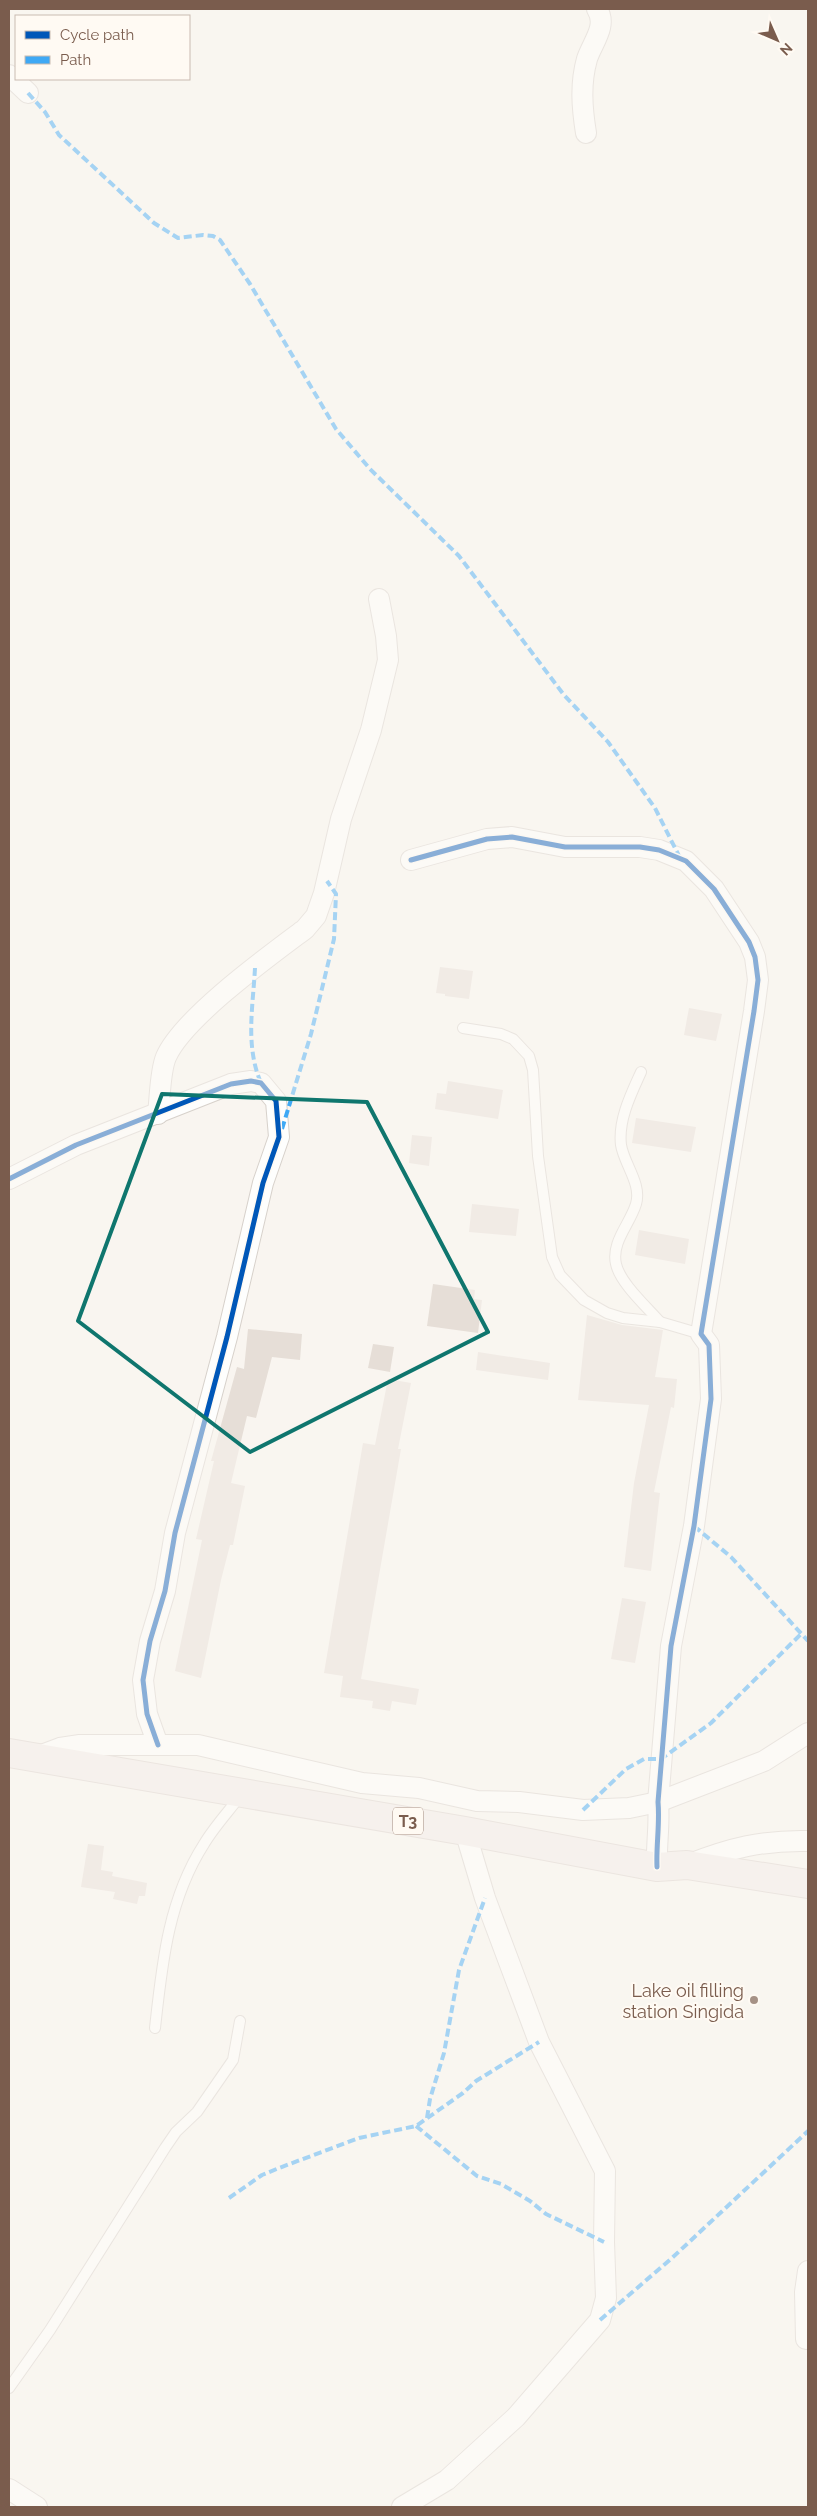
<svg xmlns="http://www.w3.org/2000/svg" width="817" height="2516" font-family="Raleway,sans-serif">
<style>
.building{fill:#e6ded7}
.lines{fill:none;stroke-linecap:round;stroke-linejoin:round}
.service-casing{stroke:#d7d1cb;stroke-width:12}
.minor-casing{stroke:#d7d1cb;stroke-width:22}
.trunk-casing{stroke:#dad1cc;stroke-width:30}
.service{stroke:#fefefd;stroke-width:10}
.minor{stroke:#fefefd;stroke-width:20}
.trunk{stroke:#f2ece8;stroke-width:28}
.quiet{stroke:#3fa9f5;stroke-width:4;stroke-dasharray:8 4;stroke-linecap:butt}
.cycleway-casing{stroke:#fffaf3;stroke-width:8}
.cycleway{stroke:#0057b8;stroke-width:5}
.marked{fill:none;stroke:#0f766e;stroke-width:4;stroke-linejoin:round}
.poi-dot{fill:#a69286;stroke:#fffaf3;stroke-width:2}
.labels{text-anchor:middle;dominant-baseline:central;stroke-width:4;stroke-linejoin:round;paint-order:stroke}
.shield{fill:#fffaf3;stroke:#a28b7f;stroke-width:1}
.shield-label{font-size:16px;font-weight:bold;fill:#7a5c4d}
.poi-label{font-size:18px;fill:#7a5c4d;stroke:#fffaf3;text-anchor:end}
</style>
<rect width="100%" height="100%" fill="#f9f5f0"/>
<g class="building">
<path d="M440 967 473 971 469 999 445 996V994L436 993Z"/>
<path d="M689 1008 722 1014 716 1041 684 1035Z"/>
<path d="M448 1081 503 1090 498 1119 435 1109 437 1093 446 1094Z"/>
<path d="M636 1118 696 1127 691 1152 632 1143Z"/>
<path d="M412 1135 432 1137 429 1166 409 1163Z"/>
<path d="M472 1204 519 1209 516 1236 469 1232Z"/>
<path d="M639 1230 689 1239 685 1264 635 1255Z"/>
<path d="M433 1284 475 1290 474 1299 482 1300 478 1333 427 1326Z"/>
<path d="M587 1315 622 1325 663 1330 655 1377 677 1379 674 1408 671 1407 654 1492 660 1493 651 1571 624 1567 634 1483 649 1405 578 1400Z"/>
<path d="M248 1329 302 1334 300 1360 272 1357 256 1418 247 1416 231 1483 245 1486 233 1545H230L221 1580 201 1678 175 1671 202 1540 196 1539 214 1461H211L237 1367 244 1369Z"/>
<path d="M373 1344 394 1347 390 1372 368 1368Z"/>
<path d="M478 1352 550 1363 548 1380 476 1370Z"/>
<path d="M388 1379 411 1383 398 1449H401L361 1679 419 1689 416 1705 392 1701 390 1711 372 1708 373 1701 340 1697 343 1676 324 1673 363 1443 375 1445Z"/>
<path d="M622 1598 646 1602 635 1663 611 1659Z"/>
<path d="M88 1844 104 1846 101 1870 113 1872 112 1876 147 1883 145 1896H139L137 1904 113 1899 115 1892 81 1887Z"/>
</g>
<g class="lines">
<defs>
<g id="service">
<path d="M463 1028 501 1034 513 1039 529 1056 533 1070 538 1156 552 1257 560 1275 584 1300 607 1313 623 1318 660 1322 701 1334"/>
<path d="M641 1072C631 1094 618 1120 621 1145 624 1164 642 1184 636 1204 630 1224 611 1242 616 1264 620 1283 647 1307 660 1322"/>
<path d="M155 2028C162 1964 168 1900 204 1844 214 1827 229 1811 241 1795"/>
<path d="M9 2388 50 2330 165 2148 176 2132 197 2112 233 2060 240 2021"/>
</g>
<g id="minor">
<path d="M9 75 28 93"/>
<path d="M586 133C582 108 580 84 587 59 592 43 608 26 597 9"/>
<path d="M411 860 487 839 512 837 565 847H640L659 850 686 861 714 889 749 942 755 957 758 980 754 1011 701 1334 709 1345 711 1399 694 1526 671 1646 658 1802C660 1824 656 1845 657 1867"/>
<path d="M158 1114C160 1098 160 1071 166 1057 183 1018 269 956 305 929L316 916 324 893 341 819 371 730 388 660 386 636 379 599"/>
<path d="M9 1179 76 1145 231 1084 251 1081 261 1083 276 1101 279 1137 263 1183 227 1337 175 1533 165 1591 150 1641 143 1680 147 1714 158 1745"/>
<path d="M36 1757 60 1748 80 1745H198L362 1783 419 1788 477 1801 519 1802 583 1810 629 1808 658 1802 764 1761 808 1733"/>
<path d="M687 1865C730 1848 762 1840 808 1841"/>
<path d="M806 2339 805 2292 808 2271"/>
<path d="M9 2489 37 2507"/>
<path d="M402 2507 447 2480 516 2417 600 2320 606 2298 604 2242 605 2171 539 2042 485 1898 465 1831"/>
</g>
<path id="trunk" d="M9 1753 465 1831 657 1867 687 1865 808 1884"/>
</defs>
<use href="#service" class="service-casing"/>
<use href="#minor" class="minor-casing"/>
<use href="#trunk" class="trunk-casing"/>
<use href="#service" class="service"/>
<use href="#minor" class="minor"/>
<use href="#trunk" class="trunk"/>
<g class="quiet">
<path d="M28 93 45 112 59 135 154 223 178 238 203 235 213 236 220 240 250 284 336 429 370 469 459 556 564 695 608 742 655 808 680 858"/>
<path d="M255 968C253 1007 245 1046 261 1083"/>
<path d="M282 1129 311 1034 334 939 336 894 327 881"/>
<path d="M694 1526 731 1557 808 1641"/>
<path d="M583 1810 626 1769 644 1759H661L711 1723 802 1633"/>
<path d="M427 2118 430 2099 444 2053 459 1970 485 1898"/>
<path d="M416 2126 477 2176 501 2184 530 2201 546 2214 604 2242"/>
<path d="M229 2198 262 2175 279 2168 359 2138 416 2126 463 2093 476 2081 539 2042"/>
<path d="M807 2276H808"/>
<path d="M600 2320 672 2258 808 2131"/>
</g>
<defs>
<g id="cycleway">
<path d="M411 860 487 839 512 837 565 847H640L659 850 686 861 714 889 749 942 755 957 758 980 754 1011 701 1334 709 1345 711 1399 694 1526 671 1646 658 1802C660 1824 656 1845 657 1867"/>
<path d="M9 1179 76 1145 231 1084 251 1081 261 1083 276 1101 279 1137 263 1183 227 1337 175 1533 165 1591 150 1641 143 1680 147 1714 158 1745"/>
</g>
</defs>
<use href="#cycleway" class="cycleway-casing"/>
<use href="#cycleway" class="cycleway"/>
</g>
<path d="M0 0H817V2516H0ZM162 1094 367 1102 488 1332 250 1452 78 1321Z" fill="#f9f5f0" fill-opacity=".55" fill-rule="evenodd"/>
<path class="marked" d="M162 1094 367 1102 488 1332 250 1452 78 1321Z"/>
<circle class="poi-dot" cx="754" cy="2000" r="5"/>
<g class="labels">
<rect class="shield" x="393" y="1807.5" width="30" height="27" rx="4"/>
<g class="shield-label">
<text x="408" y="1821">T3</text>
</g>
<g class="poi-label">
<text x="744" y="1990">Lake oil filling<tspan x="744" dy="21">station Singida</tspan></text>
</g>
</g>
<rect width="817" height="2516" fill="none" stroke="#7a5c4d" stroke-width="20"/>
<rect x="15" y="15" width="175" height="65" fill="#fffaf3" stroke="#cabbb1"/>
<rect x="25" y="31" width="25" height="8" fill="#0057b8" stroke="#cabbb1"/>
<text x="60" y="40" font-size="15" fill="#7a5c4d">Cycle path</text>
<rect x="25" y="56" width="25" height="8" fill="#3fa9f5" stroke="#cabbb1"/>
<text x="60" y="65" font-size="15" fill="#7a5c4d">Path</text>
<g transform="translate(777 40) rotate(135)" stroke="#fffaf3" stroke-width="4" paint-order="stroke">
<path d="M0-4L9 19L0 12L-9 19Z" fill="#7a5c4d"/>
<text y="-8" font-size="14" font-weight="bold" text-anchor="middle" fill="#7a5c4d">N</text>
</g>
</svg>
